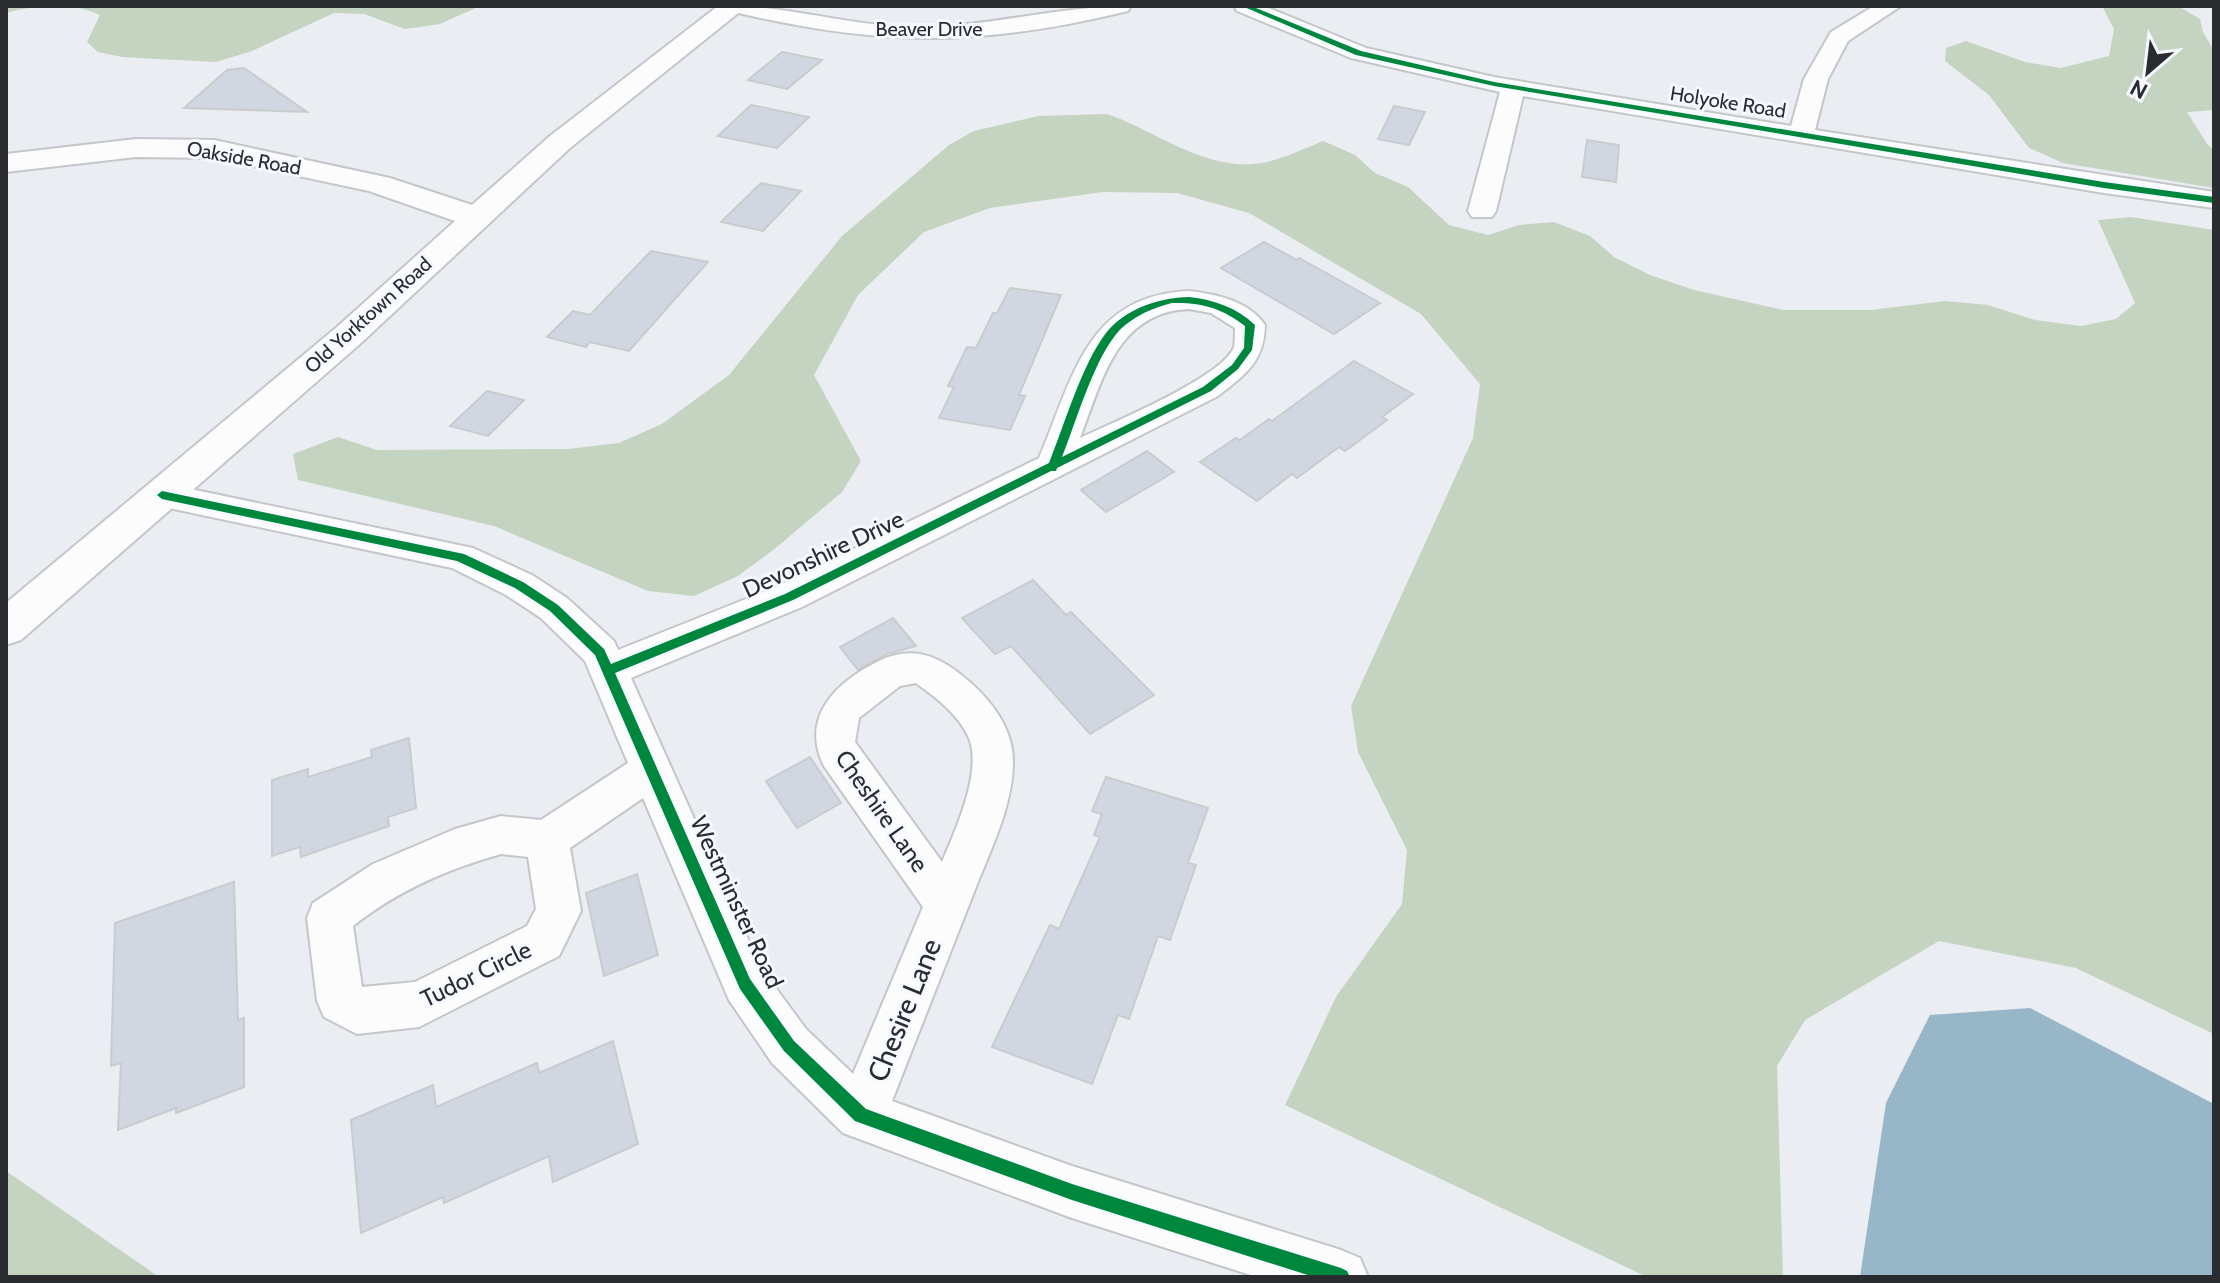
<svg xmlns="http://www.w3.org/2000/svg" width="2220" height="1283" font-family="Cabin,sans-serif">
<style>
.forest{fill:#c5d3c1}
.water{fill:#97b6c7}
.building{fill:#d1d7e0;stroke:#c9cbcf;stroke-width:2}
.lines{fill:none;stroke-linecap:round;stroke-linejoin:round}
.street-casing{stroke:#c4c6ca;stroke-width:4}
.secondary-casing{stroke:#c4c6ca;stroke-width:4}
.street{fill:#fcfcfd;fill-rule:evenodd}
.secondary{fill:#fcfcfd;fill-rule:evenodd}
.cycleway-casing{stroke:#f5f9ff;stroke-width:5}
.cycleway{fill:#00873e;fill-rule:evenodd}
.labels{text-anchor:middle;dominant-baseline:central;stroke-width:6;stroke-linejoin:round;paint-order:stroke}
.far-street-label{font-size:20px;fill:#2a2c30;stroke:#f5f9ff}
.street-label{font-size:24px;fill:#2a2c30;stroke:#f5f9ff}
.near-street-label{font-size:28px;fill:#2a2c30;stroke:#f5f9ff}
</style>
<rect width="100%" height="100%" fill="#eaedf2"/>
<g class="forest">
<path d="M6 6H480L440 24 405 29 364 14 334 13 252 51 216 62 122 57 98 52 87 42 100 15C72 2 36 5 6 13Z"/>
<path d="M2102 6H2178L2200 19 2203 32 2214 51V110L2187 112 2207 144 2214 150V188L2063 163 2029 148 1989 95 1945 61 1946 48 1966 41 2025 62 2061 68 2109 56 2114 29Z"/>
<path d="M1107 114C1159 132 1212 177 1271 161 1289 156 1306 148 1323 141L1355 155 1375 173 1408 187 1449 225 1488 235 1519 225 1554 222 1590 236 1614 257 1650 275 1694 290 1783 310H1871L1945 301 1988 305 2035 320 2081 326 2116 319 2135 303 2098 220 2131 217 2214 230V1034L2076 968 1939 941 1805 1020 1777 1066 1783 1277H1647L1285 1105 1336 997 1402 904 1407 850 1358 752 1351 706 1473 438 1480 384 1421 314 1249 213 1177 193 1103 192 990 208 924 232 858 295 814 375 861 461 842 492 777 547 738 576 694 596 648 591 494 526 298 480 293 454 338 437 377 450 568 449 619 443 662 424 729 375 842 236 949 145 974 131 1038 116Z"/>
<path d="M6 1171 159 1277H6Z"/>
</g>
<path class="water" d="M2030 1008 2214 1104V1277H1860L1886 1103 1930 1015Z"/>
<g class="building">
<path d="M782 52 822 60 787 89 748 80Z"/>
<path d="M244 68 307 112 184 108 227 70Z"/>
<path d="M751 105 809 117 777 148 718 136Z"/>
<path d="M1394 106 1425 112 1409 145 1378 139Z"/>
<path d="M1587 140 1619 145 1616 182 1582 177Z"/>
<path d="M761 183 801 191 763 231 721 222Z"/>
<path d="M1264 242 1297 260 1299 258 1380 303 1334 334 1221 268Z"/>
<path d="M651 251 708 262 629 351 590 342 586 347 547 337 573 311 590 315Z"/>
<path d="M1010 288 1061 295 1019 395 1025 396 1010 430 939 418 954 387 948 386 967 347 976 348 993 313H997Z"/>
<path d="M1354 361 1413 394 1382 417 1387 420 1345 451 1339 447 1297 478 1292 474 1257 501 1200 462 1236 438 1240 440 1269 419 1272 421Z"/>
<path d="M487 391 524 400 488 436 450 426Z"/>
<path d="M1147 451 1174 472 1106 512 1081 490Z"/>
<path d="M1033 580 1066 615 1071 612 1154 695 1090 734 1011 646 995 654 962 618Z"/>
<path d="M893 618 916 646 887 654 858 670 840 647Z"/>
<path d="M409 738 416 808 388 817 389 826 301 857 300 847 272 856V780L308 769V777L372 757 371 750Z"/>
<path d="M810 757 841 803 797 828 766 781Z"/>
<path d="M1106 777 1208 808 1188 863 1196 865 1170 940 1158 936 1129 1019 1118 1015 1092 1084 992 1047 1050 925 1059 929 1100 837 1094 835 1102 814 1092 811Z"/>
<path d="M637 874 658 955 604 976 586 893Z"/>
<path d="M234 882 238 1020 244 1018V1087L176 1113V1108L118 1130 121 1063 111 1066 115 923Z"/>
<path d="M613 1041 638 1144 553 1182 549 1156 444 1203 443 1197 361 1233 351 1120 433 1085 436 1107 537 1063 539 1073Z"/>
</g>
<g class="lines">
<defs>
<g id="street">
<path d="M727 6C791 6 852 27 917 27 989 27 1059 6 1131 6L1128 11C980 47 878 47 730 11Z"/>
<path d="M1234 6H1264L1366 48 1494 77 1791 126 1804 79 1831 32 1874 6H1901L1848 41 1828 79 1815 130 2214 192V208L2104 193 1523 96 1496 211 1492 217H1472L1468 211 1500 92 1351 58 1237 11Z"/>
<path d="M1189 291C1216 294 1249 301 1265 325 1264 362 1246 374 1218 396L802 607 631 678 761 968 806 1029 853 1074 923 907 824 766C800 718 835 683 877 662 908 646 934 653 960 674 986 694 1012 724 1013 759 1014 804 990 851 974 892 947 962 919 1031 892 1101L1072 1166 1341 1250 1360 1258 1368 1277H1257L1072 1218 843 1133 772 1063 729 1000 643 798 570 848 581 911 559 956 419 1027 357 1034 324 1017 317 1001 307 918 313 903 373 864 455 829 501 816 541 820 628 763 585 661 541 618 506 595 452 568 150 504 145 495 150 486 162 483 473 548 532 575 567 598 614 641 618 650 776 587 1039 458C1073 379 1086 295 1189 291ZM1189 309 1211 313 1235 328C1235 333 1235 342 1234 347 1223 377 1112 423 1080 438 1102 382 1116 312 1189 309ZM916 683C935 697 958 714 968 736 984 769 955 831 942 862L855 742 859 718 900 686ZM501 854 528 857 536 909 527 926 415 982 362 987 353 926C397 891 447 869 501 854Z"/>
</g>
<path id="secondary" d="M718 6H747L570 148 361 343 21 640 6 645V603L337 327 455 221 369 191 214 158 136 157 6 172V154L136 139 214 140 390 178 472 205 550 136Z"/>
</defs>
<use href="#street" class="street-casing"/>
<use href="#secondary" class="secondary-casing"/>
<use href="#street" class="street"/>
<use href="#secondary" class="secondary"/>
<defs>
<g id="cycleway">
<path d="M1242 6H1251L1361 51 1494 82 2104 182 2214 197V203L2104 188 1494 86 1356 55Z"/>
<path d="M1189 297C1214 300 1236 307 1255 325L1252 350 1238 369 1211 391 1057 468 1056 471H1051L793 600 615 673 750 979 794 1041 866 1109 1072 1184 1341 1268 1347 1271 1350 1277H1314L1072 1200 855 1121 784 1051 740 989 595 655 550 611 515 588 457 561 162 499 157 495 162 491 464 554 523 582 558 605 604 649 611 664 785 594 1049 463C1064 426 1082 364 1106 333 1126 308 1159 298 1189 297ZM1172 303C1201 302 1222 308 1245 326L1244 348 1232 365 1203 387 1062 457C1076 422 1092 366 1114 337 1127 319 1151 308 1172 303Z"/>
</g>
</defs>
<use href="#cycleway" class="cycleway-casing"/>
<use href="#cycleway" class="cycleway"/>
</g>
<g class="labels">
<g class="far-street-label">
<text x="929" y="29">Beaver Drive</text>
<text transform="translate(1728 102) rotate(9)">Holyoke Road</text>
<text transform="translate(244 158) rotate(10)">Oakside Road</text>
<text transform="translate(368 315) rotate(-42)">Old Yorktown Road</text>
</g>
<g class="street-label">
<text transform="translate(823 554) rotate(-25)">Devonshire Drive</text>
<text transform="translate(882 811) rotate(55)">Cheshire Lane</text>
<text transform="translate(737 902) rotate(65)">Westminster Road</text>
<text transform="translate(476 974) rotate(-26)">Tudor Circle</text>
</g>
<g class="near-street-label">
<text transform="translate(904 1010) rotate(-68)">Chesire Lane</text>
</g>
</g>
<rect width="2220" height="1283" fill="none" stroke="#2a2c30" stroke-width="16"/>
<g transform="translate(2148 72) rotate(208)" stroke="#f5f9ff" stroke-width="6" paint-order="stroke">
<path d="M0-6L14 30L0 20L-14 30Z" fill="#2a2c30"/>
<text y="-12" font-size="22" font-weight="bold" text-anchor="middle" fill="#2a2c30">N</text>
</g>
</svg>
